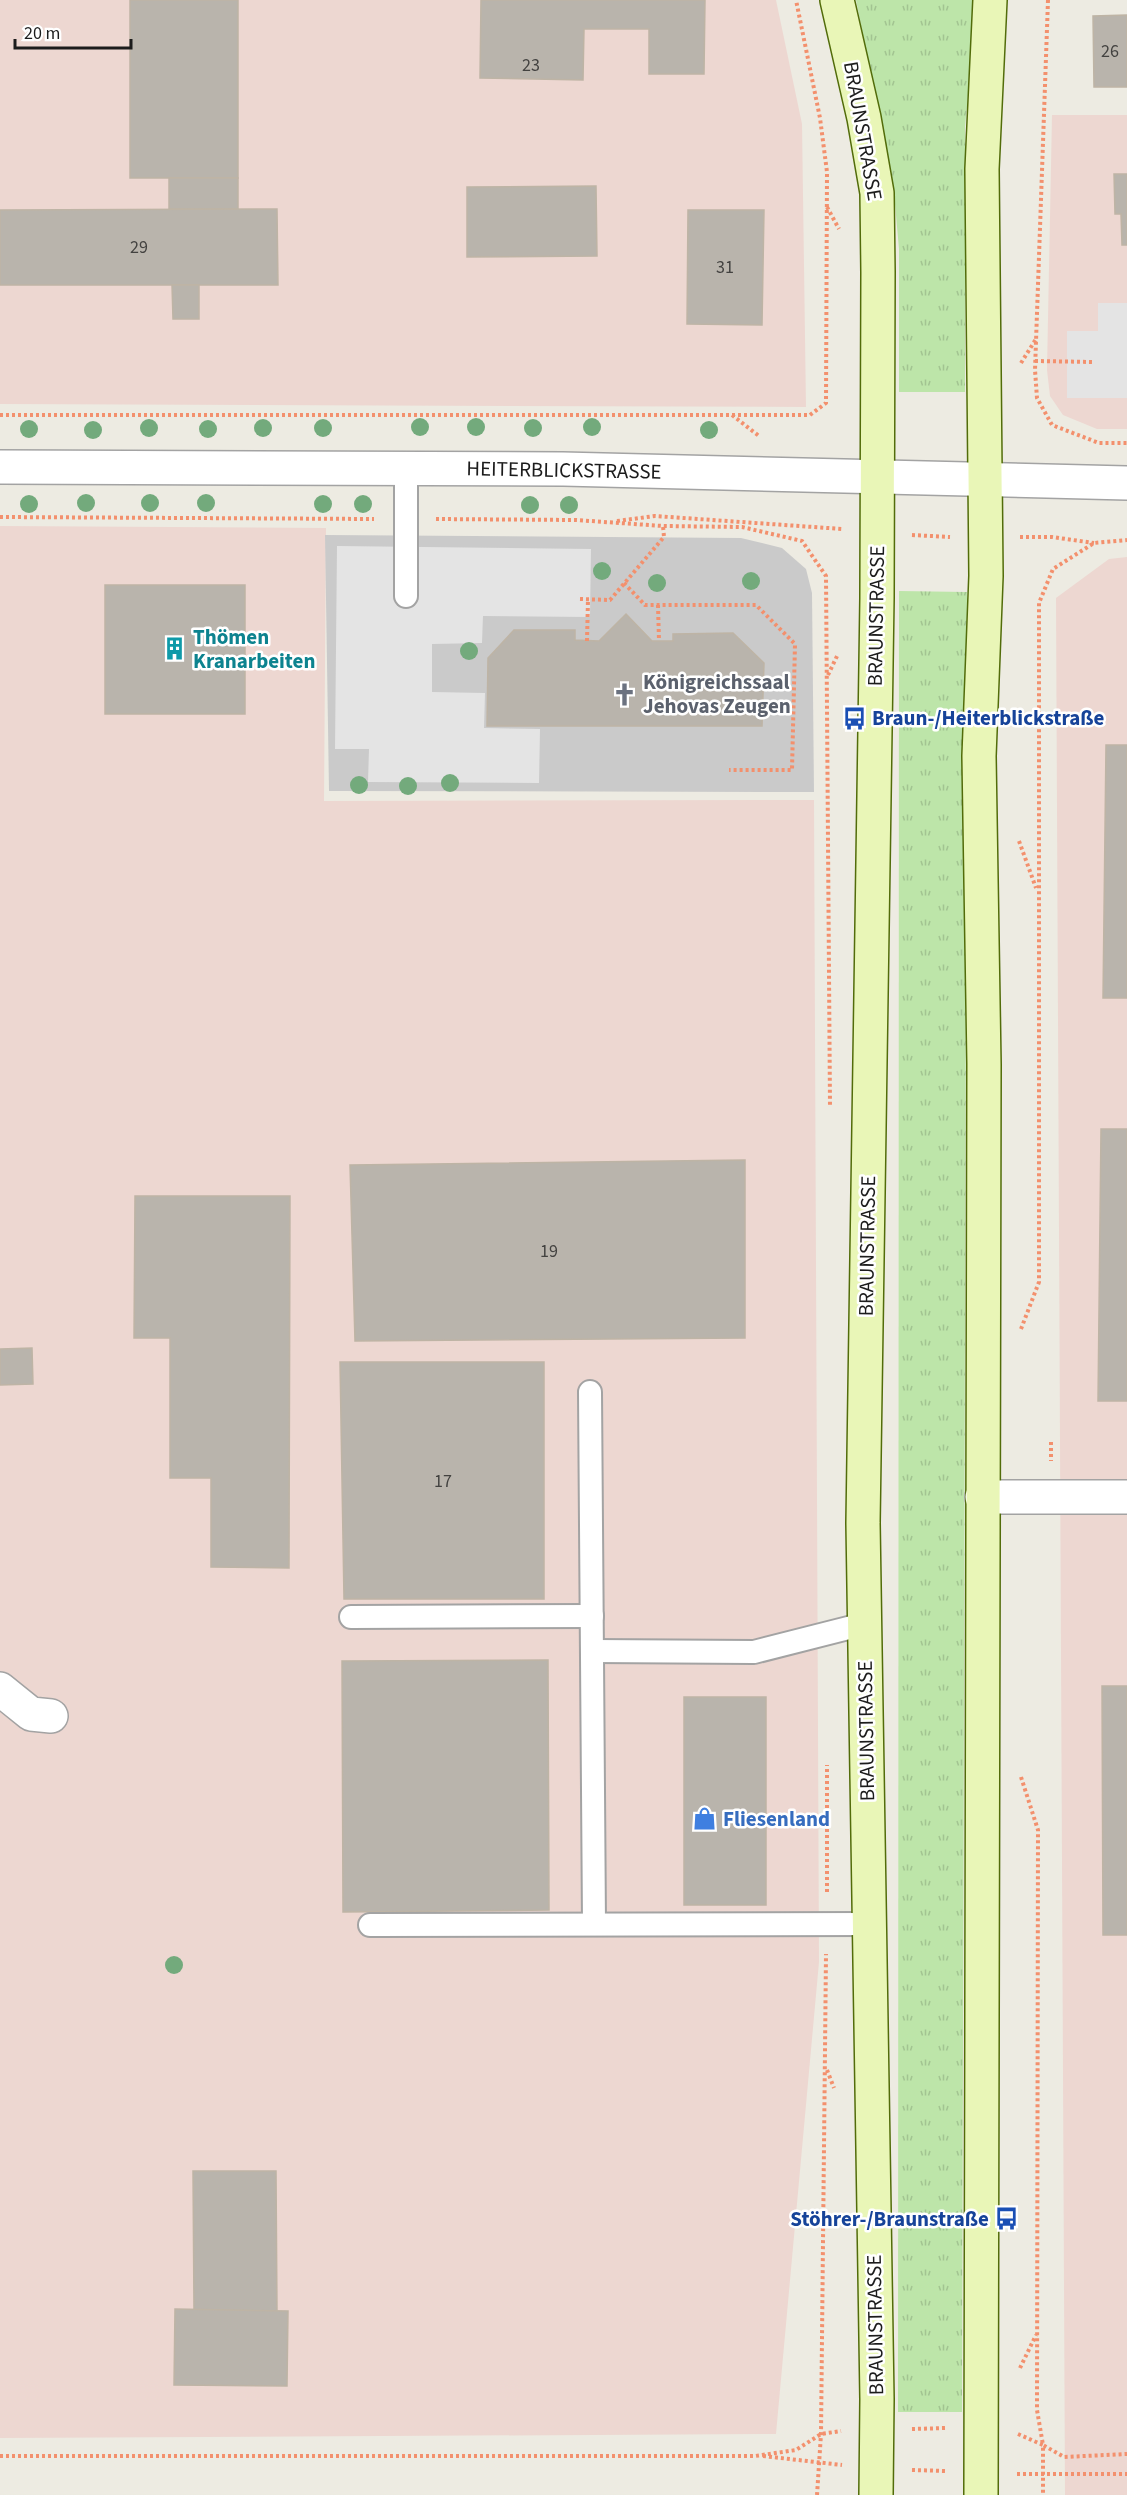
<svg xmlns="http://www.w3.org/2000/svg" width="1127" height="2495" font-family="'Source Sans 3',sans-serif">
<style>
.commercial{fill:#edd7d1}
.religious{fill:#cacaca}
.grass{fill:url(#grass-tufts)}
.parking{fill:#e4e4e4}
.building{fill:#b9b4ac;stroke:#beb4a5;stroke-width:1.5}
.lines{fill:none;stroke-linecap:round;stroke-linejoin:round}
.service-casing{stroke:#a3a3a3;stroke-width:26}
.minor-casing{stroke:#a3a3a3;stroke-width:36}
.tertiary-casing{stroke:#a3a3a3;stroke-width:36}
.secondary-casing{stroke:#526c0a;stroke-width:36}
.path{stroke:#f3906d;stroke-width:4;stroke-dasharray:3 3;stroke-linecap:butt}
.service{stroke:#fff;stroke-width:22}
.minor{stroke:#fff;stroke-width:33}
.tertiary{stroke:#fff;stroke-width:33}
.secondary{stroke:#e9f6b7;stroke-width:33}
.tree{fill:#73aa7c}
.labels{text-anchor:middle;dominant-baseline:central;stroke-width:5;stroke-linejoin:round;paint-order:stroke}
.number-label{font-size:18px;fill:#434240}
.street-label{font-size:21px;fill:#1c1c1c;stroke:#fff}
.culture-label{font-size:21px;font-weight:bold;fill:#0d838f;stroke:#fff;text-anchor:start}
.worship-label{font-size:21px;font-weight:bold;fill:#5b616d;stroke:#fff;text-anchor:start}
.transit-label{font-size:21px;font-weight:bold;fill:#164399;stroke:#fff;text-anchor:start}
.shop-label{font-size:21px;font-weight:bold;fill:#366cbe;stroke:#fff;text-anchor:start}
</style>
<defs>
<pattern id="grass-tufts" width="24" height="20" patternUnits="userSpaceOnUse" patternTransform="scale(1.5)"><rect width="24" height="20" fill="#bde5a9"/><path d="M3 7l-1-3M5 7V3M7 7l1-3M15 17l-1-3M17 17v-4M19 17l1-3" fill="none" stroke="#a2c491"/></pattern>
</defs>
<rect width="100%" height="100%" fill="#edebe2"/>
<g class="commercial">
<path d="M0 0H776L802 124 806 407 0 404Z"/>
<path d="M1052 115H1127V429H1097L1063 415 1050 396 1047 370Z"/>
<path d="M0 526 326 528 324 801 814 800 819 1962 776 2434 0 2438Z"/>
<path d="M1127 557V2495H1065L1056 598 1109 559Z"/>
</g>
<path class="religious" d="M325 535 741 538 782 548 806 569 812 593 814 792 329 791Z"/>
<g class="grass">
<path d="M856 0H977L965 127V392H899V249L894 193Z"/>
<path d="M899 591 967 592 962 2412H898Z"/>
</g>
<g class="parking">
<path d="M1098 303H1127V398H1067V331H1098Z"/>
<path d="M337 546 591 549 590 617 483 616 482 643 432 644V692L485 693 484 728 540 729 539 783 368 782 369 749H335Z"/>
</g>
<g class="building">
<rect x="130" y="0" width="108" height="178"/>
<path d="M481 0H705L704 74H649V29H584L583 80 480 78Z"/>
<path d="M1127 15V87H1094L1093 16Z"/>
<path d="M1114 174H1127V245H1122L1121 214H1115Z"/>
<rect x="169" y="178" width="69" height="31"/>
<path d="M596 186 597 256 467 257V187Z"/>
<path d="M277 209 278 285H0V210Z"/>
<path d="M688 210H764L762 325 687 324Z"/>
<path d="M172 285H199V319H173Z"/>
<rect x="105" y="585" width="140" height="129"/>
<path d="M626 614 652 641H673V634L733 633 764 663 762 726H487L488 658 514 630H575V640L599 641Z"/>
<path d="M1106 745H1127V998H1103Z"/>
<path d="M1101 1129H1127V1401H1098Z"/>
<path d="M745 1160V1338L355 1341 350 1165Z"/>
<path d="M135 1196H290L289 1568 211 1567V1478H170V1338H134Z"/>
<path d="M32 1348 33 1384 0 1385V1349Z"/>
<path d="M340 1362H544V1599H344Z"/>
<path d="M548 1660 549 1910 343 1912 342 1661Z"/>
<path d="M1102 1686H1127V1935H1103Z"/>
<rect x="684" y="1697" width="82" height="208"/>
<path d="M193 2171H276L277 2311 194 2310Z"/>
<path d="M175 2309 288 2311 287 2386 174 2385Z"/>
</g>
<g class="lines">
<defs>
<g id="service">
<path d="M406 596V467"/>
<path d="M590 1392 594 1923"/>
<path d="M351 1617 592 1616"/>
<path d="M593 1651 754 1652 864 1624"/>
<path d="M370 1925 871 1924"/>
</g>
<g id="minor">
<path d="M982 1497H1127"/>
<path d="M0 1689 31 1714 51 1716"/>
</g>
<path id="tertiary" d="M0 467 563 469 1127 483"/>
<g id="secondary">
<path d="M837 0 864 118 877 193 878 272 877 598 863 1523 877 2399 876 2495"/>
<path d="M981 2495 984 1064 979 756 986 576 982 169 990 0"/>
</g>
</defs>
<use href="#service" class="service-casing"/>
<use href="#minor" class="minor-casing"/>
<use href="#tertiary" class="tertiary-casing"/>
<use href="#secondary" class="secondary-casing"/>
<g class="path">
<path d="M1048 0 1035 370 1037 398 1052 425 1099 443H1127"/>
<path d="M827 207 839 229"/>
<path d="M1035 361 1093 362"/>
<path d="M1021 363 1036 339"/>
<path d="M0 415H810L826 403 827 172 820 118 796 0"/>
<path d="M732 415 759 436"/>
<path d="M0 517 374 519"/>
<path d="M436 519 576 520 663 526 742 527 802 541 826 576 830 1106"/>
<path d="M617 521 655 516 842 529"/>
<path d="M912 535 950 537"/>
<path d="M1020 537H1052L1094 543"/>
<path d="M624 583 645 605H756L795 644 792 770H729"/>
<path d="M580 599 610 600 664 537 663 526"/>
<path d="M658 605 659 641"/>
<path d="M587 641 588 599"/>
<path d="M828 675 838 654"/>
<path d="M1019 841 1036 888"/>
<path d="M1021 1329 1039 1282V603L1053 569 1094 543 1127 540"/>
<path d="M1051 1442V1461"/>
<path d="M1021 1777 1038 1830 1037 2410 1043 2445 1064 2457 1127 2454"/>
<path d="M827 1892V1765"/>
<path d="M827 2070 834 2088"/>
<path d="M1020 2368 1036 2335"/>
<path d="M912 2429 946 2428"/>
<path d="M1018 2434 1043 2445V2495"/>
<path d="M0 2456H755L796 2450 821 2434 841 2431"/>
<path d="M763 2456 842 2465"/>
<path d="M912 2470 946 2471"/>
<path d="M1017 2474H1127"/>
<path d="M817 2495 821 2434 826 1954"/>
</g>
<use href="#service" class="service"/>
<use href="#minor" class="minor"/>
<use href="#tertiary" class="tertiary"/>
<use href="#secondary" class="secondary"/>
</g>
<g class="tree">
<circle cx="420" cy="427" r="9"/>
<circle cx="476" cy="427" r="9"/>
<circle cx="592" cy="427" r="9"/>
<circle cx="149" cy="428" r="9"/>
<circle cx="263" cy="428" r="9"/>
<circle cx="323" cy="428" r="9"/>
<circle cx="533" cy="428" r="9"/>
<circle cx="29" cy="429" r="9"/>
<circle cx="208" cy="429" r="9"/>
<circle cx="93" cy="430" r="9"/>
<circle cx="709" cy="430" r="9"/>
<circle cx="86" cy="503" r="9"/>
<circle cx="150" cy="503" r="9"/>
<circle cx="206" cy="503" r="9"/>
<circle cx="29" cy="504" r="9"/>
<circle cx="323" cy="504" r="9"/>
<circle cx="363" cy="504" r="9"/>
<circle cx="530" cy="505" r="9"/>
<circle cx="569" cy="505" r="9"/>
<circle cx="602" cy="571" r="9"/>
<circle cx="751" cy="581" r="9"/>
<circle cx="657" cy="583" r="9"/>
<circle cx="469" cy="651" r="9"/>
<circle cx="450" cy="783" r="9"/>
<circle cx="359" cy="785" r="9"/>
<circle cx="408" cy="786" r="9"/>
<circle cx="174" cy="1965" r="9"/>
</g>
<defs>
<symbol id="building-bare" viewBox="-9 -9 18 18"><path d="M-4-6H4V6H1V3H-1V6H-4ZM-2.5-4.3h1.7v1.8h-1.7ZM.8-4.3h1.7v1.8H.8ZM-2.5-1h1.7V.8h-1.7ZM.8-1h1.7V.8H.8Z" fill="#0f9aa8" stroke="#fff" stroke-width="2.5" paint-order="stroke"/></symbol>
<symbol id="church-bare" viewBox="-9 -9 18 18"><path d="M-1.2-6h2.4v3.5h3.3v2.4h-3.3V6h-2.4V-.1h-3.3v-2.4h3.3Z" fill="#6b7280" stroke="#fff" stroke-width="2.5" paint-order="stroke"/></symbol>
<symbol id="bus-bare" viewBox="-9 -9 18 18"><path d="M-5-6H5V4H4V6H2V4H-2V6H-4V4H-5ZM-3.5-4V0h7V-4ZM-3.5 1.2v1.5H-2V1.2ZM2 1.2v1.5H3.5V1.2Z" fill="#1a4fb4" stroke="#fff" stroke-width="2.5" paint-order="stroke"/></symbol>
<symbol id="shop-bare" viewBox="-9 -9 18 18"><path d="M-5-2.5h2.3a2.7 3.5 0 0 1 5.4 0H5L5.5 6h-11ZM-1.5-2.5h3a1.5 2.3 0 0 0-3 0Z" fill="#3f7fe0" stroke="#fff" stroke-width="2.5" paint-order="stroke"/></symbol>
</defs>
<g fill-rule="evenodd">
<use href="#building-bare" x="158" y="632" width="33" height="33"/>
<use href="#church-bare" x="608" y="678" width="33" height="33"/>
<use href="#bus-bare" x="838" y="702" width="33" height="33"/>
<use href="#shop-bare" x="688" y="1802" width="33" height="33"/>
<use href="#bus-bare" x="990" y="2202" width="33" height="33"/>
</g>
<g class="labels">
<g class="number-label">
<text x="1110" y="51">26</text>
<text x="531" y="65">23</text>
<text x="139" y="247">29</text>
<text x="725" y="267">31</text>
<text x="549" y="1251">19</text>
<text x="443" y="1481">17</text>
</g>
<g class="street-label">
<text transform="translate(863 131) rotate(80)">BRAUNSTRASSE</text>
<text transform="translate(564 470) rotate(1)">HEITERBLICKSTRASSE</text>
<text transform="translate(876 616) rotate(-89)">BRAUNSTRASSE</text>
<text transform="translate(867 1246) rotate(-89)">BRAUNSTRASSE</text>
<text transform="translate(866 1731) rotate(-91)">BRAUNSTRASSE</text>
<text transform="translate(875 2325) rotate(-91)">BRAUNSTRASSE</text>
</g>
<g class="culture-label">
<text x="193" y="637">Thömen<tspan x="193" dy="24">Kranarbeiten</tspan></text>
</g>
<g class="worship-label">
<text x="643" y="682">Königreichssaal<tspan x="643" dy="24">Jehovas Zeugen</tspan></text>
</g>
<g class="transit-label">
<text x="872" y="718">Braun-/Heiterblickstraße</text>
<text x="989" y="2219" text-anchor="end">Stöhrer-/Braunstraße</text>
</g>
<g class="shop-label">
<text x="723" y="1819">Fliesenland</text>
</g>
</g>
<path d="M15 39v9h116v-9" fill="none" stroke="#1c1c1c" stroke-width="3"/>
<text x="24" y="39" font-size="18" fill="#1c1c1c" stroke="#ffffff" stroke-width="4.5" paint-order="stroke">20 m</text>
</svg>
